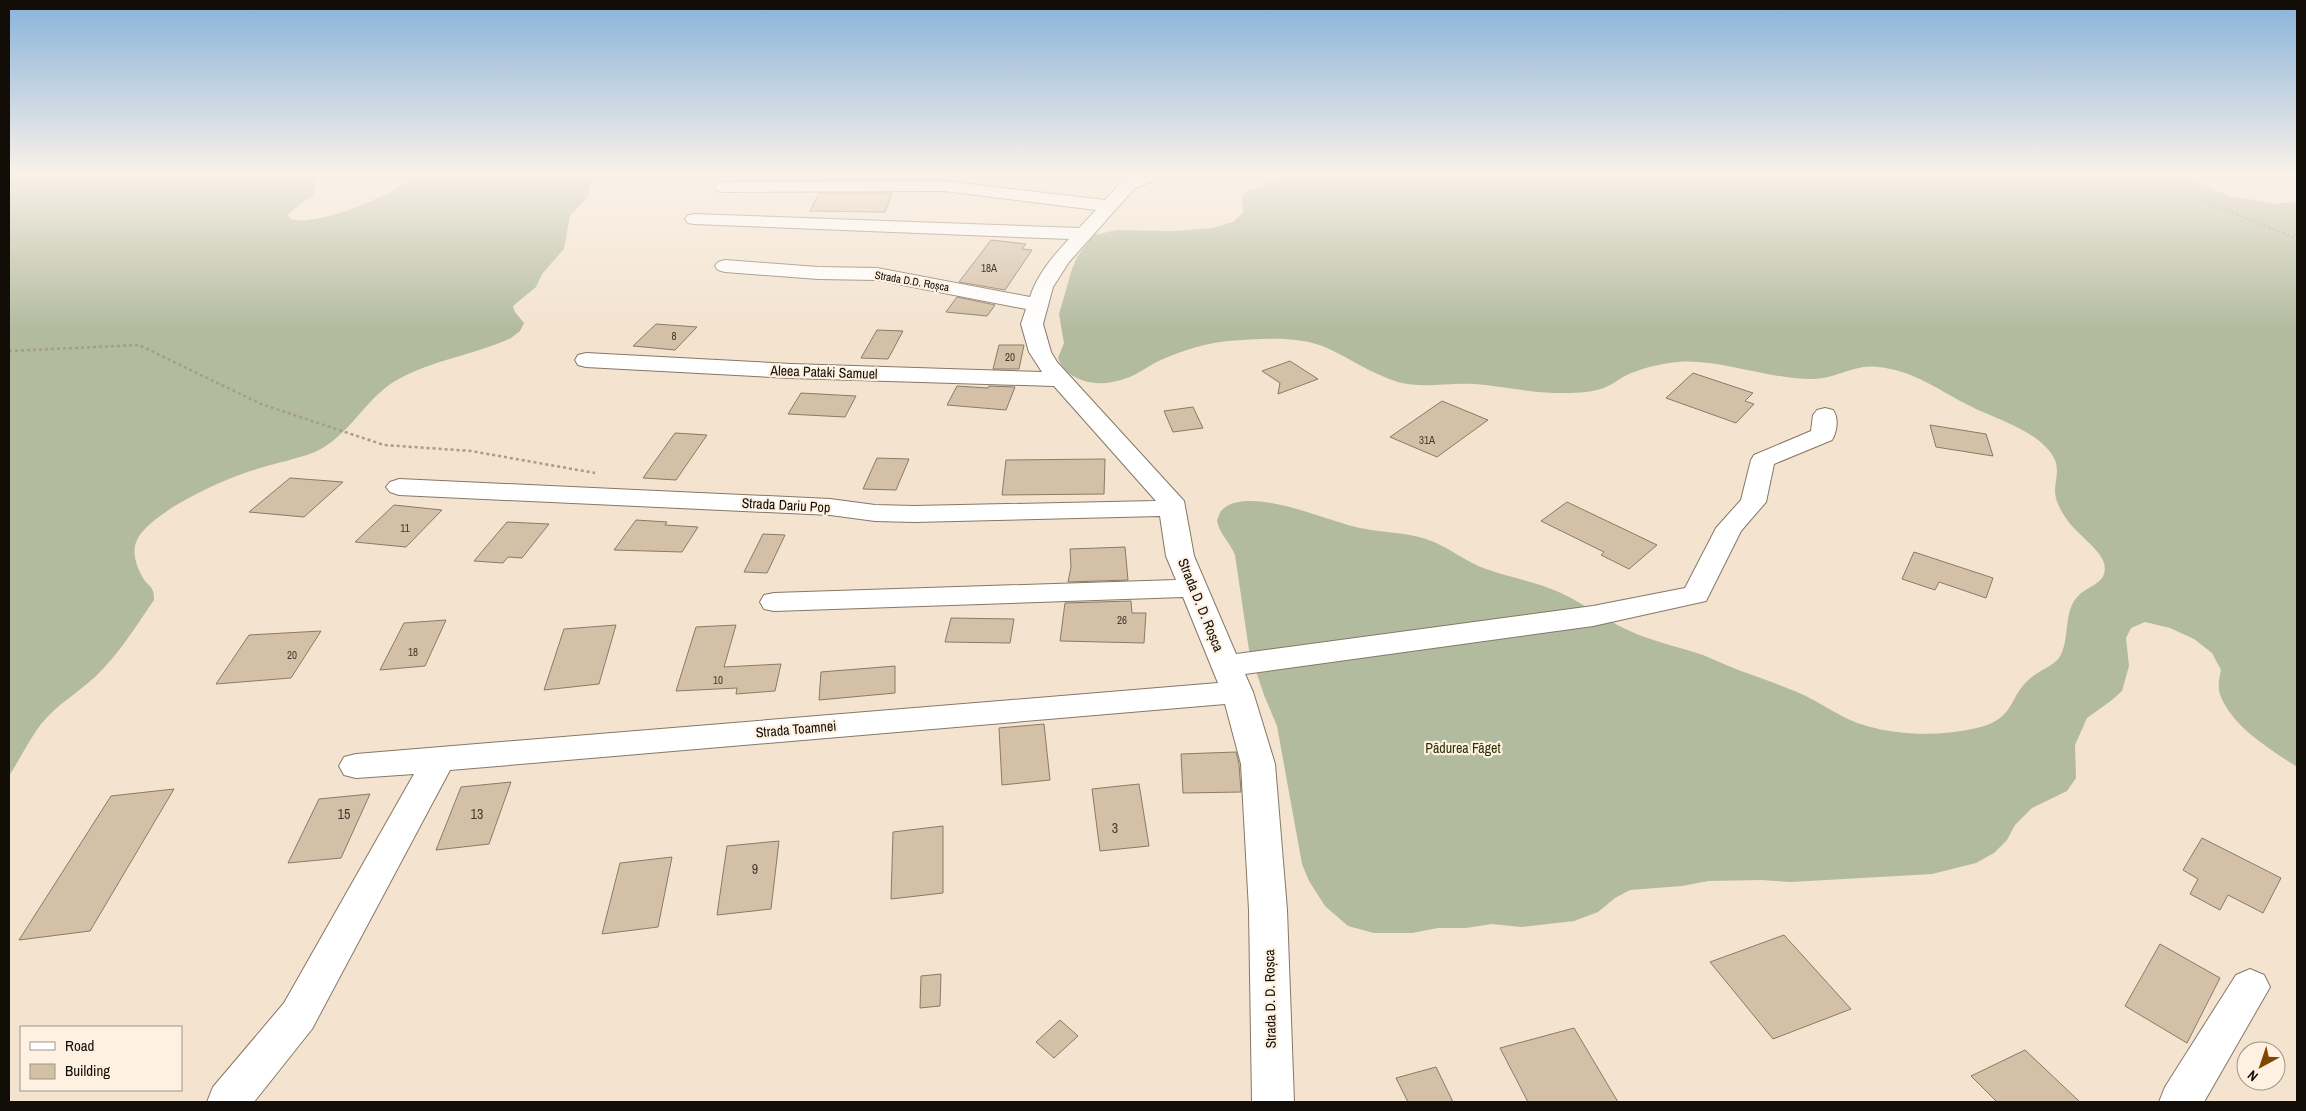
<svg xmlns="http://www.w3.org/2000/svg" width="2306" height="1111" font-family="'Archivo Narrow',sans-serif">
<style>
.built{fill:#ebd6bc}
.forest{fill:#b3bb9f}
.building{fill:#d4c0a7;stroke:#897b69}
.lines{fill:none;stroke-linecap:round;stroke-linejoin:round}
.minor-casing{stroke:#867866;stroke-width:2}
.path-far1{stroke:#a89b8c;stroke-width:2;stroke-dasharray:2.5 2.5;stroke-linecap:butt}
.path{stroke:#a89b8c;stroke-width:2.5;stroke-dasharray:3 3;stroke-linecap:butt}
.minor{fill:#fff;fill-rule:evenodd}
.labels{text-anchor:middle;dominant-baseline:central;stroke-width:4.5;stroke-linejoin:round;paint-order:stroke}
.number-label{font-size:11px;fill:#423a2f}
.far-street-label{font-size:11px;fill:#120d07;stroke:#fef1e1}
.street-label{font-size:14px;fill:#120d07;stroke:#fef1e1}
.park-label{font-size:14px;fill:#2b3503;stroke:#fef1e1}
.near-number-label{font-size:14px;fill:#423a2f}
</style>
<rect width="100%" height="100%" fill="#f3e3cf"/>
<path class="built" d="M601 173H755L613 184 599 182Z"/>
<g class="forest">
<path d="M9 173H313L312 177 316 184 314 194 288 214 290 219C318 227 397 195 416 173H593L589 186V195L570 216 564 249 542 274 536 287 513 306 515 312 524 323 520 331 511 338C474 355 432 360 397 380 365 398 350 436 315 452 297 459 276 463 257 469 226 478 154 510 138 538 130 551 137 569 145 581 147 584 151 586 152 589 154 592 154 597 154 600 136 626 119 654 96 676 78 693 57 704 41 724 29 740 20 759 9 776Z"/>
<path d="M1286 173H1924L1979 179 2037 173H2176L2229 196 2276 204 2297 202V767C2270 749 2234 728 2221 697 2217 688 2219 679 2221 670L2212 653 2194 639 2170 628 2145 622 2131 628 2126 638 2129 666 2122 691 2112 700 2087 718 2075 745 2076 778 2067 791 2032 808 2015 825 2007 840 1994 853 1976 863 1932 874 1791 882 1761 880 1708 881 1682 886 1630 890 1615 898 1598 912 1574 921 1521 927 1492 924 1466 928H1438L1412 933H1374L1348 926 1325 906 1309 881 1302 864 1277 726 1264 695 1249 650 1235 555C1230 542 1220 535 1217 521 1218 518 1219 514 1221 511 1246 483 1329 522 1360 528 1382 533 1405 532 1426 539 1448 546 1465 562 1486 569 1511 578 1537 582 1561 593 1588 606 1611 624 1639 635 1660 643 1682 648 1703 655 1720 662 1737 670 1755 676 1769 681 1783 686 1797 692 1821 702 1841 719 1867 726 1901 736 1943 736 1977 728 2018 718 2007 696 2032 677 2040 670 2053 666 2059 658 2071 640 2062 611 2079 595 2089 585 2109 583 2104 563 2100 549 2077 534 2068 521 2062 513 2055 501 2055 491 2055 480 2060 470 2054 458 2040 431 1995 419 1970 406 1940 391 1913 370 1878 367 1853 364 1837 379 1813 379 1769 380 1710 355 1670 363 1655 365 1640 369 1627 375 1620 378 1615 383 1608 386 1592 394 1570 393 1553 393 1527 392 1501 386 1475 384 1449 382 1423 389 1398 382 1372 374 1351 359 1327 348 1298 335 1259 339 1228 341 1206 343 1184 350 1163 359 1150 364 1138 375 1124 379 1099 388 1068 383 1058 358L1064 343 1059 314 1072 269 1077 257 1094 235 1117 230 1173 231 1212 228 1233 222 1243 213 1242 197 1245 192 1278 179Z"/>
</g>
<g class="building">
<path d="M830 173H900L897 179 826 180Z"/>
<path d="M819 193H892L885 212 810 211Z"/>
<path d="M991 240 1026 244 1022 249 1032 250 1005 290 959 282Z"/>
<path d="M957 297 995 305 987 316 946 312Z"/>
<path d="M656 324 697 327 675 350 633 346Z"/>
<path d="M877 330 903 331 888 359 861 358Z"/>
<path d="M999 345H1024L1019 369H993Z"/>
<path d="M1290 361 1318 379 1278 394 1280 383 1262 371Z"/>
<path d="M1693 373 1753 393 1745 401 1754 404 1736 423 1666 398Z"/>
<path d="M957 386 988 388 989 386 1015 387 1006 410 947 405Z"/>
<path d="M801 393 856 396 845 417 788 414Z"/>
<path d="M1442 401 1488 420 1437 457 1390 437Z"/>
<path d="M1193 407 1203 428 1173 432 1164 411Z"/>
<path d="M1930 425 1986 434 1993 456 1936 447Z"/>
<path d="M675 433 707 435 676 480 643 478Z"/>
<path d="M877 458 909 459 896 490 863 489Z"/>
<path d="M1105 459 1104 494 1002 495 1006 460Z"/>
<path d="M290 478 343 482 304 517 249 512Z"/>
<path d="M1567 502 1630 532 1657 545 1629 569 1601 555 1604 552 1541 521Z"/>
<path d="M394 505 442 510 406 547 355 542Z"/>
<path d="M636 520 667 522 665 525 698 527 682 552 614 550Z"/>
<path d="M507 522 549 524 522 558 508 557 503 563 474 561Z"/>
<path d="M763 534 785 535 767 573 744 572Z"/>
<path d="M1125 547 1128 580 1068 582 1071 567 1070 549Z"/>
<path d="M1914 552 1993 578 1986 598 1939 582 1935 590 1902 579Z"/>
<path d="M1131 601 1132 613H1146L1144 643 1060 641 1065 603Z"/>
<path d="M951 618 1014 619 1010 643 945 642Z"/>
<path d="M446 620 425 666 380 670 404 623Z"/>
<path d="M616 625 599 684 544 690 564 629Z"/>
<path d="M736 625 724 667 781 664 775 691 736 694 737 688 676 691 696 627Z"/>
<path d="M321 631 291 678 216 684 249 635Z"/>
<path d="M895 666V693L819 700 821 672Z"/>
<path d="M1044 724 1050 780 1002 785 999 728Z"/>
<path d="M1236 752 1239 764 1241 792 1183 793 1181 754Z"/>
<path d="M511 782 489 844 436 850 461 787Z"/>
<path d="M1139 784 1149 846 1100 851 1092 789Z"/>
<path d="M174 789 90 931 19 940 111 796Z"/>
<path d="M370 794 341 858 288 863 319 799Z"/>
<path d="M943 826V893L891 899 893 832Z"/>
<path d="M2202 838 2281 878 2263 913 2228 895 2220 910 2190 894 2198 879 2183 870Z"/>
<path d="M779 841 771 909 717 915 727 846Z"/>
<path d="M672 857 658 927 602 934 620 863Z"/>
<path d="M1784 935 1851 1009 1773 1039 1710 962Z"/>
<path d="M2160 944 2220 978 2187 1043 2125 1006Z"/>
<path d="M941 974 940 1006 920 1008 921 976Z"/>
<path d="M1060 1020 1078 1036 1054 1058 1036 1042Z"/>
<path d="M1574 1028 1618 1102H1528L1500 1048Z"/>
<path d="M2025 1050 2080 1102H1997L1971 1076Z"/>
<path d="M1436 1067 1453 1102H1408L1396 1078Z"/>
</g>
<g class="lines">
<defs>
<g id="minor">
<path d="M1141 173H1164L1162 177 1134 189 1069 262 1053 287 1043 324 1051 352 1057 362 1184 501 1194 556 1236 654 1593 606 1685 588 1716 528 1741 500 1751 460 1754 455 1811 431 1813 415 1817 410 1825 408 1833 410C1839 418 1837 432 1832 440L1774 464 1766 502 1741 531 1706 601 1593 626 1245 674 1253 692 1275 764 1287 910 1294 1102H1252L1249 910 1241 764 1225 704 450 770 312 1029 254 1102H207L213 1087 284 1003 414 774 356 778 344 775 339 766 344 757 356 754 1218 683 1183 597 774 611 764 609 760 602 764 595 774 593 1176 580 1166 556 1160 516 914 522 875 521 830 515 399 495 390 492 386 487 390 482 399 479 830 499 875 505 914 506 1156 501 1054 386 791 378 586 367 578 365 575 360 578 355 586 353 791 364 1042 372 1029 352 1021 324 1026 309 877 280 818 279 725 272 718 270 715 266 718 262 725 260 818 267 877 268 1030 297C1037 275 1053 256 1069 239L694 224 688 223 685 219 688 215 694 214 1079 228 1096 210 944 191 723 192 717 191 714 187 717 183 723 182 944 181 1105 200 1122 181Z"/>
<path d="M2250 969 2264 975 2270 987 2204 1102H2159L2165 1087 2236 975Z"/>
</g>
</defs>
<use href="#minor" class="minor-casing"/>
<path class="path-far1" d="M2145 173 2182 192 2297 239"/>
<path class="path" d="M9 351 139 345 261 404 384 445 471 451 595 473"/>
<use href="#minor" class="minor"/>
</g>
<linearGradient id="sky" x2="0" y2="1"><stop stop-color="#88b2da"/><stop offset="0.53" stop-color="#faf2e9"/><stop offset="1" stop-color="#faf2e9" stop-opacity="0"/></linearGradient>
<rect width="2306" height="329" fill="url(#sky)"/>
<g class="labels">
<g class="number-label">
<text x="989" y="268">18A</text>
<text x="674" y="336">8</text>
<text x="1010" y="357">20</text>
<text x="1427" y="440">31A</text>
<text x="405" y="528">11</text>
<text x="1122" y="620">26</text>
<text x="413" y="652">18</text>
<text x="292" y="655">20</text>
<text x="718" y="680">10</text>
</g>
<g class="far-street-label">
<text transform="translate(912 281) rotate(10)">Strada D.D. Roșca</text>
</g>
<g class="street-label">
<text transform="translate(824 372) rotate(2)">Aleea Pataki Samuel</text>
<text transform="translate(786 505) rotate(3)">Strada Dariu Pop</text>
<text transform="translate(1201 605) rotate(68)">Strada D. D. Roșca</text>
<text transform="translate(796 729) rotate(-5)">Strada Toamnei</text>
<text transform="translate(1270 999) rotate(-91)">Strada D. D. Roșca</text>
</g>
<g class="park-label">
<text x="1463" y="748">Pădurea Făget</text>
</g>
<g class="near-number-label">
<text x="344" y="814">15</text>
<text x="477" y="814">13</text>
<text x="1115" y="828">3</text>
<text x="755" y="869">9</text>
</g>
</g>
<rect width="2306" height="1111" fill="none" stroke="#120d07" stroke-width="20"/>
<rect x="20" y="1026" width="162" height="65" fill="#fef1e1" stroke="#a0968a"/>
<rect x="30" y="1042" width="25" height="8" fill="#ffffff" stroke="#a0968a"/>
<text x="65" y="1051" font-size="15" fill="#120d07">Road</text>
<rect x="30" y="1064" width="25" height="15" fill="#d4c0a7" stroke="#a0968a"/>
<text x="65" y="1076" font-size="15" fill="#120d07">Building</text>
<g transform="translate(2261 1066) rotate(220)"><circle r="24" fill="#fef1e1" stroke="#a0968a"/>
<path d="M0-4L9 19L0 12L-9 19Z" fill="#834601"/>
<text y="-8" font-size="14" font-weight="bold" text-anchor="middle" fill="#120d07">N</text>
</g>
</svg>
